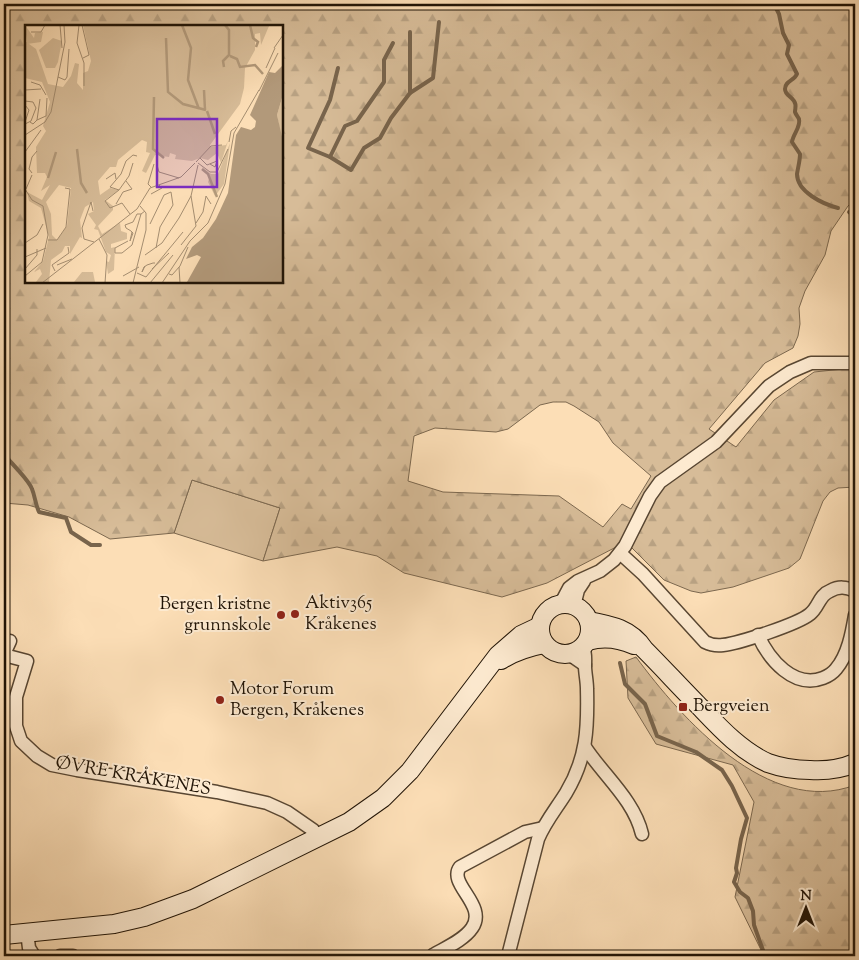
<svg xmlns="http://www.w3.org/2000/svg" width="859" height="960" font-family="'Sorts Mill Goudy',serif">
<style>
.grass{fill:#d7bc98;stroke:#7c684f}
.forest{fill:url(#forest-firs);stroke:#7c684f;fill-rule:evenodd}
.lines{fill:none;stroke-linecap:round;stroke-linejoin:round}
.stream{stroke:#78644c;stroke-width:4}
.street-casing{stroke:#584632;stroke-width:15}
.secondary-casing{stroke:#211406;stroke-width:20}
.street{stroke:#fdead0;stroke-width:12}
.secondary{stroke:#fdead0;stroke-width:18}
.poi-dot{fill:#8f2418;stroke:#fdead0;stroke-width:2}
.labels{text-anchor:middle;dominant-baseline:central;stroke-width:4;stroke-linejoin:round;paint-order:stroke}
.poi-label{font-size:18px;fill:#211406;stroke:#fdead0;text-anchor:start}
.street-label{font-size:18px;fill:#211406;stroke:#fdead0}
.inset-river{fill:none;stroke:#b2997a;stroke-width:2.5}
.inset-road{fill:none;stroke:#a48d70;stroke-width:1}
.view{fill:#7b2cbf;fill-opacity:0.15;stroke:#7b2cbf;stroke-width:2.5}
.inset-edge{fill:none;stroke:#211406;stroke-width:2.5}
</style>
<defs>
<pattern id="forest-firs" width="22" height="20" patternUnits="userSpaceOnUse" patternTransform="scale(1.25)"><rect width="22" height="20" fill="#d7bc98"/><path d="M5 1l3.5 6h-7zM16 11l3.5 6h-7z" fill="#b8a182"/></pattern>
</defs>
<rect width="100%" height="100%" fill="#fcdeb6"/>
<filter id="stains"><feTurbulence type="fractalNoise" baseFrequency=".004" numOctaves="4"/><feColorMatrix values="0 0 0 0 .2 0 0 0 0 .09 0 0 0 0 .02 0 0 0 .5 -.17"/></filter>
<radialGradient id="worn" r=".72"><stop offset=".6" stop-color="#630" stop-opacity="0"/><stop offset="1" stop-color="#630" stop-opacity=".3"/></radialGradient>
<path class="grass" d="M192 480 280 508 263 561 174 533Z"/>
<g class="forest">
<path d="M4 4H855V200L848 206 831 231 825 255 805 291 799 308 800 324 798 336 793 348 765 363 709 429 736 447 774 400 814 372 843 369 855 370V487L838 488 830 492 823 501 800 559 789 568 733 587 701 593 691 591 664 580 630 546H618L547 583 502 597 404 573 377 556 337 547 263 561 280 508 192 480 174 533 110 539 69 517 28 505 4 503ZM26 26H281V281H26ZM553 402H566L574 406 599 422 613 443 651 476 631 509 622 504 603 527 559 496 443 492 408 481 414 436 435 428 496 432 508 429 540 405Z"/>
<path d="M636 657C681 718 769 818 855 785V956H764L735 897 754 802 733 765 656 744 628 698 626 661Z"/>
</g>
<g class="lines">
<g class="stream">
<path d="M774 4 779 14 783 33 789 45 787 54 797 74C794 81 785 81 785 89 785 95 791 96 794 101 797 105 795 108 795 112 796 115 798 117 799 119 801 127 793 134 792 142L800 154C800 161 798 167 797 174 797 192 823 204 838 208"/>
<path d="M410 32V93"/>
<path d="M338 68 330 100 308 148 330 157 351 170 364 148 380 138 391 118 410 93 433 78 439 22"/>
<path d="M330 157 345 126 357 121 384 82V60L393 43"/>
<path d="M849 212 855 217"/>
<path d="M4 455C10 461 30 482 32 489 35 496 35 503 39 512L66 518 71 532 91 545H100"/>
<path d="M620 663 625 684 645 704 657 736 696 752 722 770 732 786 747 818 741 839 736 868 737 873 734 882 740 892 748 898 753 911 754 925 765 956"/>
</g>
<defs>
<g id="street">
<path d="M620 553 643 574 705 642C711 645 716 646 723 645 740 643 798 624 810 614 819 607 819 595 830 591 839 586 846 587 855 591"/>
<path d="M560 605 569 588 578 581 600 571 614 560 625 546 650 496 660 482 716 442 769 386 790 372 811 363H855"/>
<path d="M574 606 578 590 584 581"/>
<path d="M758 635C769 660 794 689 823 678 828 676 832 674 836 669 848 655 852 633 855 615"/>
<path d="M4 654 10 641"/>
<path d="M569 654 585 665"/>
<path d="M4 655 27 661 16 697V726L21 741 37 756 52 765 77 770 217 792 267 803 287 812 313 830 319 837"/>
<path d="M585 747C604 776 634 800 642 834"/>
<path d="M27 932 29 948 34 956"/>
<path d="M433 955C445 948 464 940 472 928 488 905 447 884 460 867L525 832 543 828"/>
<path d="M60 956H73"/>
<path d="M508 956 538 839C545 822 556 809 566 793 587 758 588 728 587 689 587 681 585 673 585 666 585 659 586 654 583 647"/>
</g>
<g id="secondary">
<circle cx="565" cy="629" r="25"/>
<path d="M589 621C611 625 631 629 644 649 663 668 681 688 700 707 720 728 741 751 768 763 782 768 796 770 810 770 825 771 841 769 855 763"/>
<path d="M588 641C604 636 618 638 634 645"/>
<path d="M501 660C515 651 529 647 544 644"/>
<path d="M4 935 114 924 144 917 193 899 349 822 383 798 410 771 498 655 521 635 540 626"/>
</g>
</defs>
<use href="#street" class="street-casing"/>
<use href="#secondary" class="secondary-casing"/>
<use href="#street" class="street"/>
<use href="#secondary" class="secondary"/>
</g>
<g class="poi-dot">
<circle cx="295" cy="614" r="5"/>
<circle cx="281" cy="615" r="5"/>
<circle cx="220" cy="700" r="5"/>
<rect x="678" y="702" width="10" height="10" rx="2.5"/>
</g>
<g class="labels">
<g class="poi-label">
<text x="305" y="604">Aktiv365<tspan x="305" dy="21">Kråkenes</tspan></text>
<text x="271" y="605" text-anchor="end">Bergen kristne<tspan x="271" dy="21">grunnskole</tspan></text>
<text x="230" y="690">Motor Forum<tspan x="230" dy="21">Bergen, Kråkenes</tspan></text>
<text x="693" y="707">Bergveien</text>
</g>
<g class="street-label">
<text transform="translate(133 777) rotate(10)">ØVRE KRÅKENES</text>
</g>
</g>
<g transform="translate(25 25)">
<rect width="258" height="258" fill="#fcdeb6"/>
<path d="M0 0 9 13 10 8 18 7 16 17 2 19Z" fill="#d7bc98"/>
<path d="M58 0 244 1 236 20 235 8 230 9V25L220 43 219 63 215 79 185 120 186 122 201 120 203 116 196 138 192 128 183 135 175 133 167 136 150 134 151 130 145 128 144 132 130 130 121 148 117 146 125 128 121 127 122 117 117 115 93 135 91 142H85L73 156 75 170 85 163 94 165 80 175 88 181V185L73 201 77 209 95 198 96 206 102 208V214L86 219V223L90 222 89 245 83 249 81 236 84 237 86 230 81 227 73 205 69 204 71 200 63 189 69 186 68 177 60 182 55 195 57 213 55 212 45 229V221H40L37 227 26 235 24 257H11L17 249 15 244 9 247 18 236 24 212 16 183 4 176 2 167 17 175 25 160 16 166 22 152 20 148H12L11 122 21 106 18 101 25 77 17 57 0 53V16L11 24 23 59 38 62 46 51 50 38 54 39 52 58 58 65V48L63 46 66 36ZM34 160 46 163 42 201 32 215 27 210 26 189 21 177ZM205 118 199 159 190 171 183 157 185 151 176 141 186 149H193ZM57 247H68L70 257H49Z" fill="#d7bc98" fill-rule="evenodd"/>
<path d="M257 73V116L252 90ZM188 74 193 76 185 93 181 85Z" fill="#d7bc98"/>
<path d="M28 13 37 16 33 37 30 43H21L14 25Z" fill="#d7bc98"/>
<path d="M257 41V73L252 90 258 116 257 257H162L176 232 172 230 161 234 167 222 178 213 191 194 203 168 211 110 216 102 226 105 230 102 231 96 225 90 237 63 244 47 250 48Z" fill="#b2997a"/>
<path class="inset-river" d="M157 0 166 23 163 55 174 84M225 0 228 13 233 17 231 22M141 13 143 67 158 79 181 85M205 31 212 34 215 42 230 40 238 49M199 42 198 36 204 30V5L200 0M179 65 180 85M129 72 128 124 139 133M182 86 190 109M52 124 56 158 62 168M177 144 183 149 192 172M23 153 31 127"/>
<path class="inset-road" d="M35 0 37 23M54 0 52 18 59 38V61M57 0 64 30 58 33M6 7H16L20 0M249 23 258 10M241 43 250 23M33 52 40 55 42 52 44 24M6 57 15 60 21 70M0 65 16 64M234 66 253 28M0 76 8 77 11 83 6 96 0 99M0 80 4 85 0 97M12 95 21 91 22 73M5 97 8 99 12 95 15 74M0 110 20 97 26 87 40 17 39 0M204 117 206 106 211 102M0 127 16 105M175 133 182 140 192 136 190 142 185 139M171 137 186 121 197 120M173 138 185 147H192L203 124M132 140 134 147 154 153M7 148 4 144 7 132 12 126M81 154 90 148 91 154M126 162 123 159 129 139M0 164 7 175 18 181 23 210 17 237 0 251M1 164 7 150M94 165 104 151 108 138M126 169 137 163 134 160M91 179 98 167 107 164 101 156M68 186 66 177 57 203 59 214 69 217M105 189 97 178 85 183 80 176 94 165 85 162 96 149 101 136 108 130 112 131M171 198 178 187 181 171 186 179M125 199 139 170 146 167 148 180 135 202 131 223M107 207 105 216 108 208 106 206 101 203 100 200 108 197 112 189H116M74 214 82 230 80 258M23 215H32L41 202 45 164 40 163M103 216 90 223V228H97L107 220 116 189 120 186M0 218 12 210 18 199M156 220 171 201 166 171M120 230 137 218 154 193 166 171 173 140M0 232 21 223M32 240 47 234M120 241 117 247 119 242 122 240 128 238H130M154 242 155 258M0 244 12 230V224M127 244 144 228M30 246 27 240 44 228 43 222M112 248 121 252 158 207M144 249 147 250 155 241 163 222M98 251 114 242M17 258 112 184 125 163 156 152 170 138M108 258 121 205V188L115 181M125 258 148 230M137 258 165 216 183 198 200 159 209 108 234 65"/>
<path class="view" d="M132 94H192V162H132Z"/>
<rect width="258" height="258" class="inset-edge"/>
</g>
<rect width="859" height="960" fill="none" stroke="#fcdeb6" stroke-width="20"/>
<rect x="5" y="5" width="849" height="950" fill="none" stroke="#211406" stroke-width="2.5"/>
<rect x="10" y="10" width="839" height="940" fill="none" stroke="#211406"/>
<g transform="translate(806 908)" stroke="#fdead0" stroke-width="4" paint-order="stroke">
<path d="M0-4L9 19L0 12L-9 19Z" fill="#211406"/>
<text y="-8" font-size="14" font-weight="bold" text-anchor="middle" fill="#211406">N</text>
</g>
<rect width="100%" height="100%" filter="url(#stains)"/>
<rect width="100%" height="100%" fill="url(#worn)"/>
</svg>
